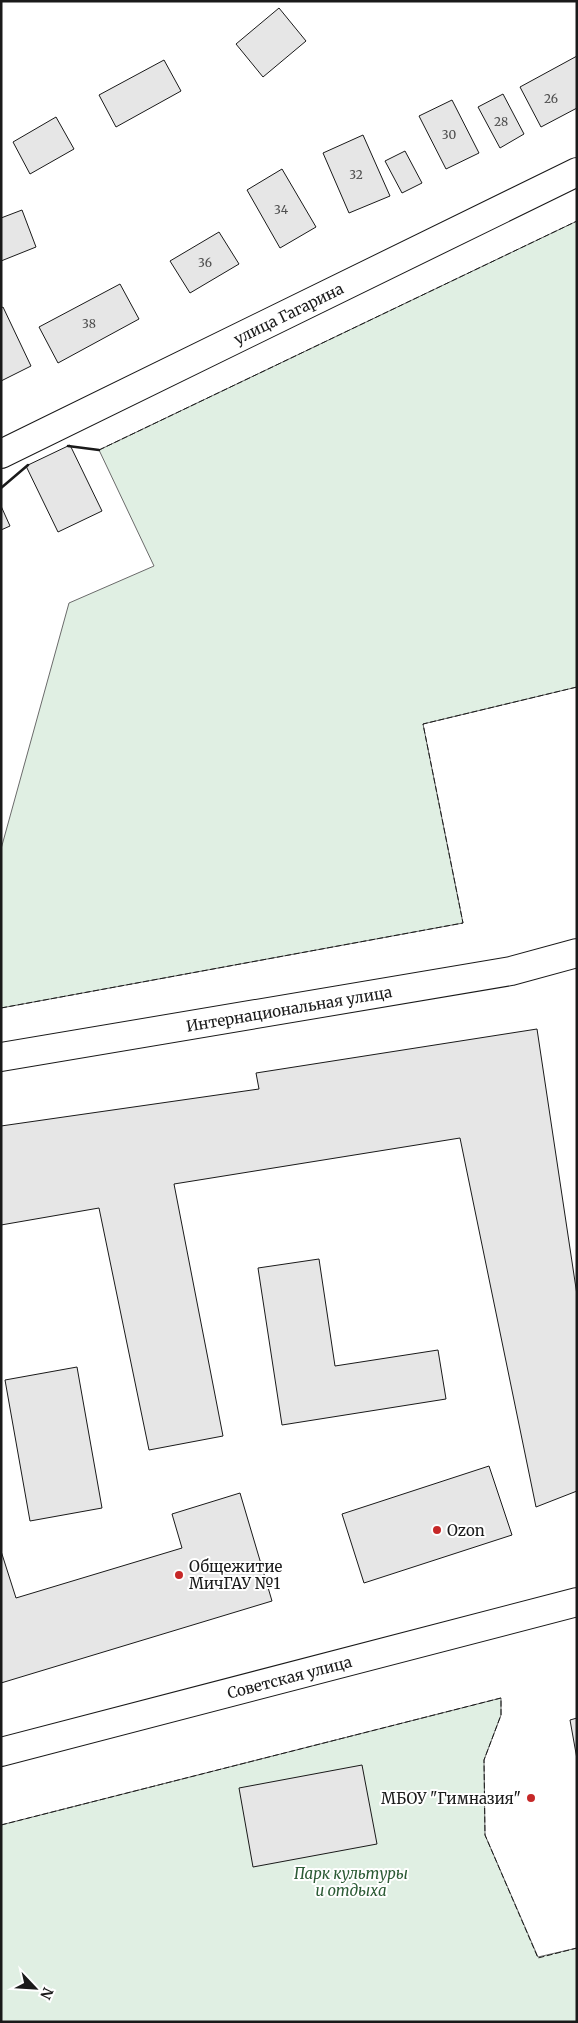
<svg xmlns="http://www.w3.org/2000/svg" width="578" height="2023" font-family="Merriweather,serif">
<style>
.green{fill:#e0efe3;stroke:#6a6a6a}
.building{fill:#e6e6e6;stroke:#1a1a1a}
.lines{fill:none;stroke-linecap:round;stroke-linejoin:round}
.minor-casing{stroke:#1a1a1a;stroke-width:30}
.major-casing{stroke:#1a1a1a;stroke-width:30}
.minor{stroke:#fff;stroke-width:28}
.major{stroke:#fff;stroke-width:28}
.fence{stroke:#1a1a1a;stroke-width:1;stroke-dasharray:6 2.5;stroke-linecap:butt}
.wall{stroke:#1a1a1a;stroke-width:2.5}
.poi-dot{fill:#c62828;stroke:#fff;stroke-width:2}
.labels{text-anchor:middle;dominant-baseline:central;stroke-width:4;stroke-linejoin:round;paint-order:stroke}
.number-label{font-size:12px;fill:#4d4d4d}
.street-label{font-size:15px;fill:#1a1a1a;stroke:#fff}
.poi-label{font-size:15px;fill:#1a1a1a;stroke:#fff;text-anchor:start}
.park-label{font-size:15px;font-style:italic;fill:#2b5a34;stroke:#fff}
</style>
<rect width="100%" height="100%" fill="#fff"/>
<g class="green">
<path d="M577 221V687L423 724 463 923 1 1008V849L69 603 154 566 99 450Z"/>
<path d="M501 1698V1715L484 1760 485 1835 538 1957 577 1948V2022H1V1825Z"/>
</g>
<g class="building">
<path d="M279 8 306 41 263 77 236 44Z"/>
<path d="M577 56V108L541 127 520 87Z"/>
<path d="M164 60 181 91 116 127 99 95Z"/>
<path d="M503 94 524 134 500 148 478 107Z"/>
<path d="M452 100 479 153 446 169 419 116Z"/>
<path d="M56 117 74 149 30 174 13 142Z"/>
<path d="M363 135 390 196 349 213 323 153Z"/>
<path d="M405 151 422 183 402 193 385 161Z"/>
<path d="M282 169 316 227 280 248 247 190Z"/>
<path d="M22 210 36 247 1 261V218Z"/>
<path d="M219 232 239 264 190 293 170 261Z"/>
<path d="M120 284 139 319 58 363 39 327Z"/>
<path d="M3 307 31 366 1 381V308Z"/>
<path d="M70 445 102 511 58 532 26 466Z"/>
<path d="M1 506 10 526 1 530Z"/>
<path d="M537 1029 577 1295V1491L536 1507 460 1138 174 1184 223 1436 149 1450 99 1208 1 1225V1126L259 1089 256 1073Z"/>
<path d="M319 1259 335 1366 438 1350 446 1399 282 1425 258 1268Z"/>
<path d="M77 1367 102 1508 30 1521 5 1380Z"/>
<path d="M489 1466 512 1535 364 1583 342 1514Z"/>
<path d="M240 1493 272 1601 1 1683V1551L16 1598 182 1548 172 1514Z"/>
<path d="M577 1718V1759L570 1720Z"/>
<path d="M362 1765 377 1844 253 1867 239 1788Z"/>
</g>
<g class="lines">
<defs>
<g id="minor">
<path id="s1" d="M1 454 577 172"/>
</g>
<g id="major">
<path id="s2" d="M1 1057 511 971 577 953"/>
<path id="s3" d="M1 1752 577 1602"/>
</g>
</defs>
<use href="#minor" class="minor-casing"/>
<use href="#major" class="major-casing"/>
<use href="#minor" class="minor"/>
<use href="#major" class="major"/>
<g class="fence">
<path d="M99 450 577 221"/>
<path d="M1 1008 463 923 423 724 577 687"/>
<path d="M1 1825 501 1698V1715L484 1760 485 1835 538 1958 577 1948"/>
</g>
<g class="wall">
<path d="M68 446 99 450"/>
<path d="M1 488 28 465"/>
</g>
</g>
<g class="poi-dot">
<circle cx="437" cy="1530" r="5"/>
<circle cx="179" cy="1575" r="5"/>
<circle cx="531" cy="1798" r="5"/>
</g>
<g class="labels">
<g class="number-label">
<text x="551" y="98">26</text>
<text x="501" y="121">28</text>
<text x="449" y="134">30</text>
<text x="356" y="174">32</text>
<text x="281" y="209">34</text>
<text x="205" y="262">36</text>
<text x="89" y="323">38</text>
</g>
<g class="street-label">
<text stroke="none"><textPath href="#s1" startOffset="320">улица Гагарина</textPath></text>
<text stroke="none"><textPath href="#s2" startOffset="292">Интернациональная улица</textPath></text>
<text stroke="none"><textPath href="#s3" startOffset="298">Советская улица</textPath></text>
</g>
<g class="poi-label">
<text x="447" y="1530">Ozon</text>
<text x="189" y="1566">Общежитие<tspan x="189" dy="17">МичГАУ №1</tspan></text>
<text x="521" y="1798" text-anchor="end">МБОУ "Гимназия"</text>
</g>
<g class="park-label">
<text x="351" y="1873">Парк культуры<tspan x="351" dy="17">и отдыха</tspan></text>
</g>
</g>
<rect width="578" height="2023" fill="none" stroke="#1a1a1a" stroke-width="5"/>
<g transform="translate(35 1988) rotate(115)" stroke="#ffffff" stroke-width="4" paint-order="stroke">
<path d="M0-4L9 19L0 12L-9 19Z" fill="#1a1a1a"/>
<text y="-8" font-size="14" font-weight="bold" text-anchor="middle" fill="#1a1a1a">N</text>
</g>
</svg>
